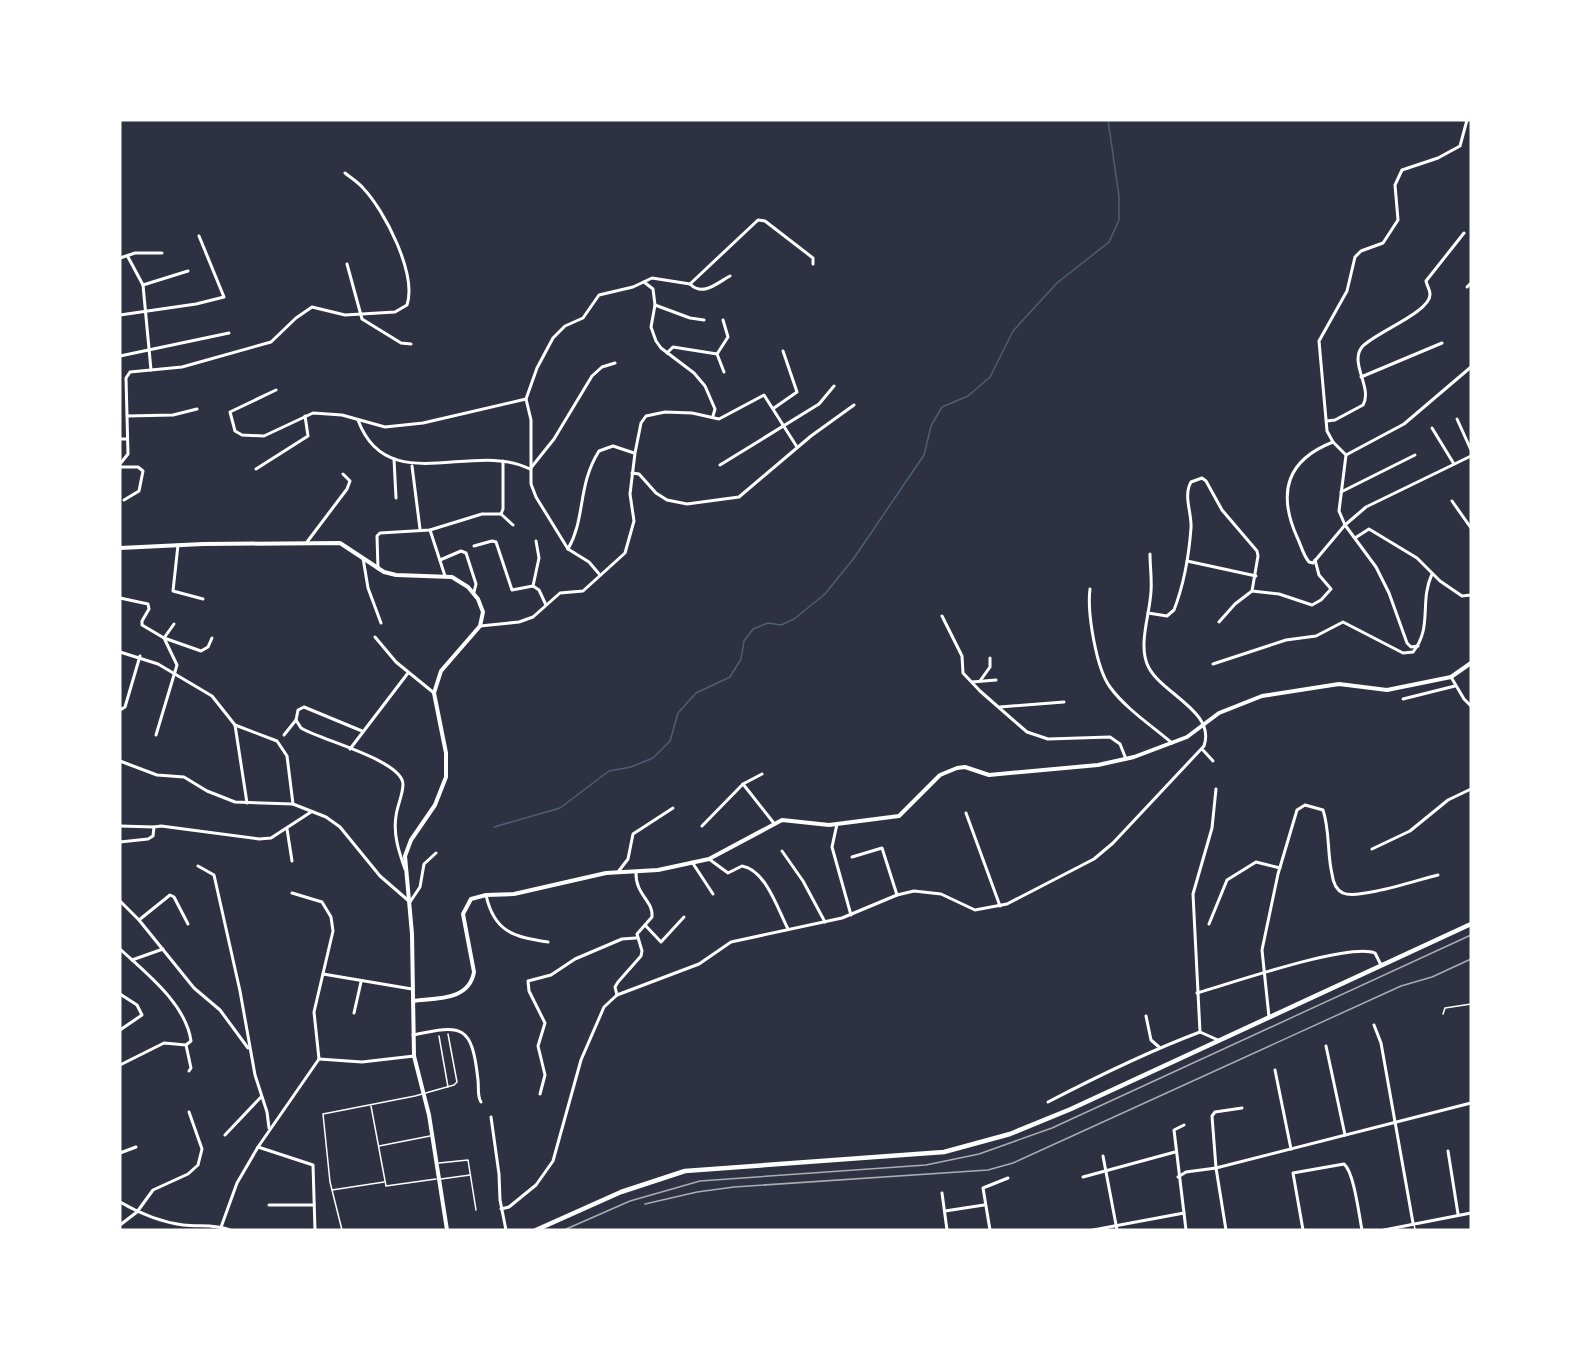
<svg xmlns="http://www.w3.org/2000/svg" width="1591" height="1350" font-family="'Fira Sans',sans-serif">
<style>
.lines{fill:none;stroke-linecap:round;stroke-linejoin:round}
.stream{stroke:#4f5d75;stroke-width:1.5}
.service{stroke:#fff;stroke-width:1.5}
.minor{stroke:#fff;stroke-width:3}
.tertiary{stroke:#fff;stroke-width:4}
.secondary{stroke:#fff;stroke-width:4.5}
.rail{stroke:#abadb3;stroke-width:1.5}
</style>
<rect width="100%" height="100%" fill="#2d3142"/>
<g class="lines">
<path class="stream" d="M494 827 560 808 609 771 631 767 653 758 670 741 678 713 696 693 730 677 741 659 744 641 753 629 768 623 781 625 794 619 825 594 854 558 924 455 931 426 942 407 968 396 990 377 1013 331 1057 283 1109 242 1119 220V196L1108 120"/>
<g class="service">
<path d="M1443 1014 1445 1008 1471 1004"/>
<path d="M439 1036 448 1087"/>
<path d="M371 1106 386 1186 436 1179"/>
<path d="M379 1146 430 1136"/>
<path d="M439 1163 468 1160 476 1210"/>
<path d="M441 1179 470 1175"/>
<path d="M332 1190 384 1182"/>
<path d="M1414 1224 1415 1230"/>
<path d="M342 1230 330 1182 323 1114 415 1096 454 1085 457 1082 448 1034"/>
</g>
<g class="minor">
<path d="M128 257 143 285 151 370"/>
<path d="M120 258 135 253H162"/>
<path d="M347 264 362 319 401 343 411 344"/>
<path d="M644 282 653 289 655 305 651 327 656 341 661 348 694 373 705 386 715 409 713 416"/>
<path d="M690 284C703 297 717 283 730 276"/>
<path d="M143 285 188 271"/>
<path d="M1467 287 1471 283"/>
<path d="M655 305 690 318 704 320"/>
<path d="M120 315 196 304 224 297 199 236"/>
<path d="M667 353 673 347 717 354 724 372"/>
<path d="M717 354 728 337 723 320"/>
<path d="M120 356 229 333"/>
<path d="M1361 377 1442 343"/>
<path d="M276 390 230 412 235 431 242 435 264 436 313 413 342 415 385 427 423 423 526 399"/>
<path d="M774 408 797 392 783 351"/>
<path d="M127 416 173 415 197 409"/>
<path d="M1457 419 1471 450"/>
<path d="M358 420C387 499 473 440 530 469L554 439 592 376 602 367 615 363"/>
<path d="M1327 421 1335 420 1363 405C1373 388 1349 363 1362 347 1374 333 1431 312 1430 294 1430 290 1427 286 1426 281L1464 233"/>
<path d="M1432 428 1454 464"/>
<path d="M120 439H127"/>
<path d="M1333 442C1287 460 1277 492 1297 537 1301 545 1303 555 1309 562L1313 563 1345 525 1366 507 1471 456"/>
<path d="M1346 455 1333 442 1327 431 1319 341 1347 291 1355 257 1361 251 1383 243 1398 220 1395 185 1402 170 1438 158 1460 146 1467 120"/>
<path d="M394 459 396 498"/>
<path d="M120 464 128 454 126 378 130 372 182 367 271 342 296 318 312 307 345 315 395 312 407 305C417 274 385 211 363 188 358 182 351 178 345 173"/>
<path d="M720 465 819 404 834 386"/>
<path d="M412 466 420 529"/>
<path d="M120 467H138L143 471 139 491 124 500"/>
<path d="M256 469 308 436 305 416"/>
<path d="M632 473 639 474 656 493 667 500 687 504 739 497 811 436 854 405"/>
<path d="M1341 492 1415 455"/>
<path d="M1452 501 1471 528"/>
<path d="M501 514 503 509V461"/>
<path d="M430 530 445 576"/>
<path d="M1355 538 1369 529 1417 558 1440 581 1462 596 1471 595"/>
<path d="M307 542 347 489 350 481 343 474"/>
<path d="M178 545 173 591 203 599"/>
<path d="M474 546 492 541 496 542 512 590 533 586"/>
<path d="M568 549C586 518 577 486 599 451L613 446 634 453"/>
<path d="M363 558 368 588 381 623"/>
<path d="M440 560 461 551 466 553 476 584 474 592"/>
<path d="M1187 561 1256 576"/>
<path d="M378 569 377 536 380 533 430 530 482 514H501L513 525"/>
<path d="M600 575 589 562 568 549 536 497 531 484V420L526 399 537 368 553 338 565 326 583 318 599 295 633 287 652 278 690 284 758 220 765 221 813 258V264"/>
<path d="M533 586 539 558 536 541"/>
<path d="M533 586 539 590 546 605"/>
<path d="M1090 589C1087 612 1096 668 1110 687 1125 708 1152 726 1172 743"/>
<path d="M1252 591 1279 594 1312 605 1321 600 1331 589 1319 575 1315 560"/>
<path d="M120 598 148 604 149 609 142 621V625L164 638 201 651 208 647 212 638"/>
<path d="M1148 613 1167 616 1174 610C1184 584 1189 555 1191 528 1192 513 1183 496 1191 482L1202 478 1206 481 1222 510 1257 551 1258 556 1252 591 1235 604 1219 622"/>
<path d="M942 616 962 656 963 673 980 691 1027 732 1048 739 1110 737 1120 744 1126 759"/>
<path d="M480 626 519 622 533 617 560 593 583 591 625 553 634 521 630 494 635 453 641 423 646 416 665 412 692 413 719 419 764 395 797 447"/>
<path d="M375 637 396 662 434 693"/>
<path d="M164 638 174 624"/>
<path d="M1418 646 1411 647 1407 643 1389 593 1376 567 1345 525 1339 511 1346 455 1404 424 1471 367"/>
<path d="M120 652 158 664 212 696 235 725 277 741 287 756 293 804 326 817 340 827 380 876 410 902 420 887 424 864 436 853"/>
<path d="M1213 664 1286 640 1316 636 1343 622 1403 653 1413 652C1433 627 1419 602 1432 574"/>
<path d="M1451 677 1464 699 1471 706"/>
<path d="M980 681 990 667V658"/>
<path d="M972 682 996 680"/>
<path d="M1403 699 1455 686"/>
<path d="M1000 707 1064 702"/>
<path d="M120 710 125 707 140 656"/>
<path d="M235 725 247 803"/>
<path d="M362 731 304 707 298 710 296 720 301 728C320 740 402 760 403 784 403 795 397 806 396 816 393 835 399 852 405 869"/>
<path d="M156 735 177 665 165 640"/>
<path d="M284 735 296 720"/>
<path d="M350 749 408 673"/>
<path d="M1202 749 1213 761"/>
<path d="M120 761 157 775 184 777 207 791 235 802 293 804"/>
<path d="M743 784 762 774"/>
<path d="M966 813 1000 906"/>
<path d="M837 824 832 847 851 915"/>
<path d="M120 826 154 827"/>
<path d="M702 826 743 784 773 822"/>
<path d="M287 829 292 861"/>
<path d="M120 842 148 839 153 836 154 827 161 826 259 839 271 838 311 812"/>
<path d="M1372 849 1410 831 1448 800 1471 789"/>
<path d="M782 851 803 881 825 922"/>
<path d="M852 857 882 848 897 895"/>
<path d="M709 859 728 873 742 866C766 870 778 910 788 929"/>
<path d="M692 862 713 894"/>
<path d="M198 866 214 875 240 991 255 1075 267 1112 269 1128"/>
<path d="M618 872 628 859 633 834 673 808"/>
<path d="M486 895C494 932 514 937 548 942"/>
<path d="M120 901 139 920 194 988 220 1010 248 1048"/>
<path d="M139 920 170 895 174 897 188 924"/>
<path d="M1209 924 1227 880 1256 862 1280 868"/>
<path d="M645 925 661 942 684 917"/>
<path d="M120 949C146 973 186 1004 191 1041L186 1045 164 1043 120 1065"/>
<path d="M132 960 163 949"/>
<path d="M323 974 412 989"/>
<path d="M1197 993C1229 984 1350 942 1375 953L1381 965"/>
<path d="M120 994 137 1005 142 1015 120 1030"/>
<path d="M617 995 615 987 618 982 641 956 642 951 637 934 652 917C654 901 635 895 636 872"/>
<path d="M354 1013 361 982"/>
<path d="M1146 1016 1151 1040 1159 1047"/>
<path d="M1269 1017 1262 950 1278 874 1297 810 1305 805 1323 810C1330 831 1327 853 1332 874 1333 882 1336 890 1343 893 1358 900 1420 879 1438 875"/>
<path d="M1374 1025 1381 1043 1413 1223"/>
<path d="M1200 1032 1193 894 1212 828 1216 789"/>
<path d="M413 1035C463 1024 472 1025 478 1080 479 1088 477 1096 481 1102"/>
<path d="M186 1045 191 1068 189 1071"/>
<path d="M1326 1046 1345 1135"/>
<path d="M319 1059 362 1062 414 1056"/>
<path d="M1275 1070 1291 1149"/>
<path d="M540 1094 545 1075 538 1046 545 1023 529 991 528 981 551 975 575 959 622 939 636 938"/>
<path d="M1048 1102C1098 1076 1147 1052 1200 1032L1218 1040"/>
<path d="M491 1117 499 1174 500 1200 506 1230"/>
<path d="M1184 1125 1174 1130 1186 1230"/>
<path d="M225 1135 261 1097"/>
<path d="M258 1147 313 1165 315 1230"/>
<path d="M1448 1151 1458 1214"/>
<path d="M120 1153 136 1147"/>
<path d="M1103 1156 1117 1230"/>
<path d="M1083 1177 1175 1152"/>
<path d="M1178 1177 1186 1172 1216 1168 1471 1103"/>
<path d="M942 1193 947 1230"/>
<path d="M120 1202C139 1213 161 1222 183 1225 199 1227 215 1224 230 1230"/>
<path d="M269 1205H314"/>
<path d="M501 1209 509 1207 536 1185 553 1161 581 1060 604 1007 617 995 699 964 731 942 842 918 897 895 914 891 941 894 975 910 1007 904 1094 859 1113 843 1204 746C1216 712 1163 694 1149 668 1137 646 1150 615 1151 591 1152 579 1150 567 1150 554"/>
<path d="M945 1211 984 1205"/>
<path d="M120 1225 137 1212 153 1190 188 1174 198 1165 202 1149 189 1112"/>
<path d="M220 1230 237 1183 258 1147 319 1059 314 1012 333 931 331 917 322 902 292 893"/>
<path d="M990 1230 983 1188 1008 1178"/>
<path d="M1093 1230 1184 1213"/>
<path d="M1226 1230 1216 1168 1212 1116 1215 1112 1242 1108"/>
<path d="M1303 1230 1293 1173 1344 1164C1354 1172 1359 1215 1362 1230"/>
<path d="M1384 1230 1471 1213"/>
</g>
<g class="tertiary">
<path d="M120 548 203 544 340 543 384 572 396 575 452 577 468 587 478 599 483 612 480 626 441 671 434 693 446 753V777L435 805 411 840 405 856 412 934 414 1056 429 1115 447 1230"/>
<path d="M413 1001C436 998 469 1001 474 972L463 914 471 899 486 895 514 894 606 873 658 870 709 859 782 820 829 825 899 816 940 775 957 768 965 767 989 775 1098 765 1134 757 1187 737 1219 713 1262 696 1339 684 1387 690 1451 677 1471 663"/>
</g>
<path class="secondary" d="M536 1230 621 1192 685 1171 944 1152 1010 1134 1071 1109 1471 924"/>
<g class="rail">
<path d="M645 1204 697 1192 734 1187 988 1170 1013 1163 1401 986 1432 977 1471 959"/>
<path d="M564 1230 630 1201 700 1181 926 1165 979 1154 1052 1128 1471 935"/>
</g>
</g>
<rect width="1591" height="1350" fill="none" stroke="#ffffff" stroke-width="243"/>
</svg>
